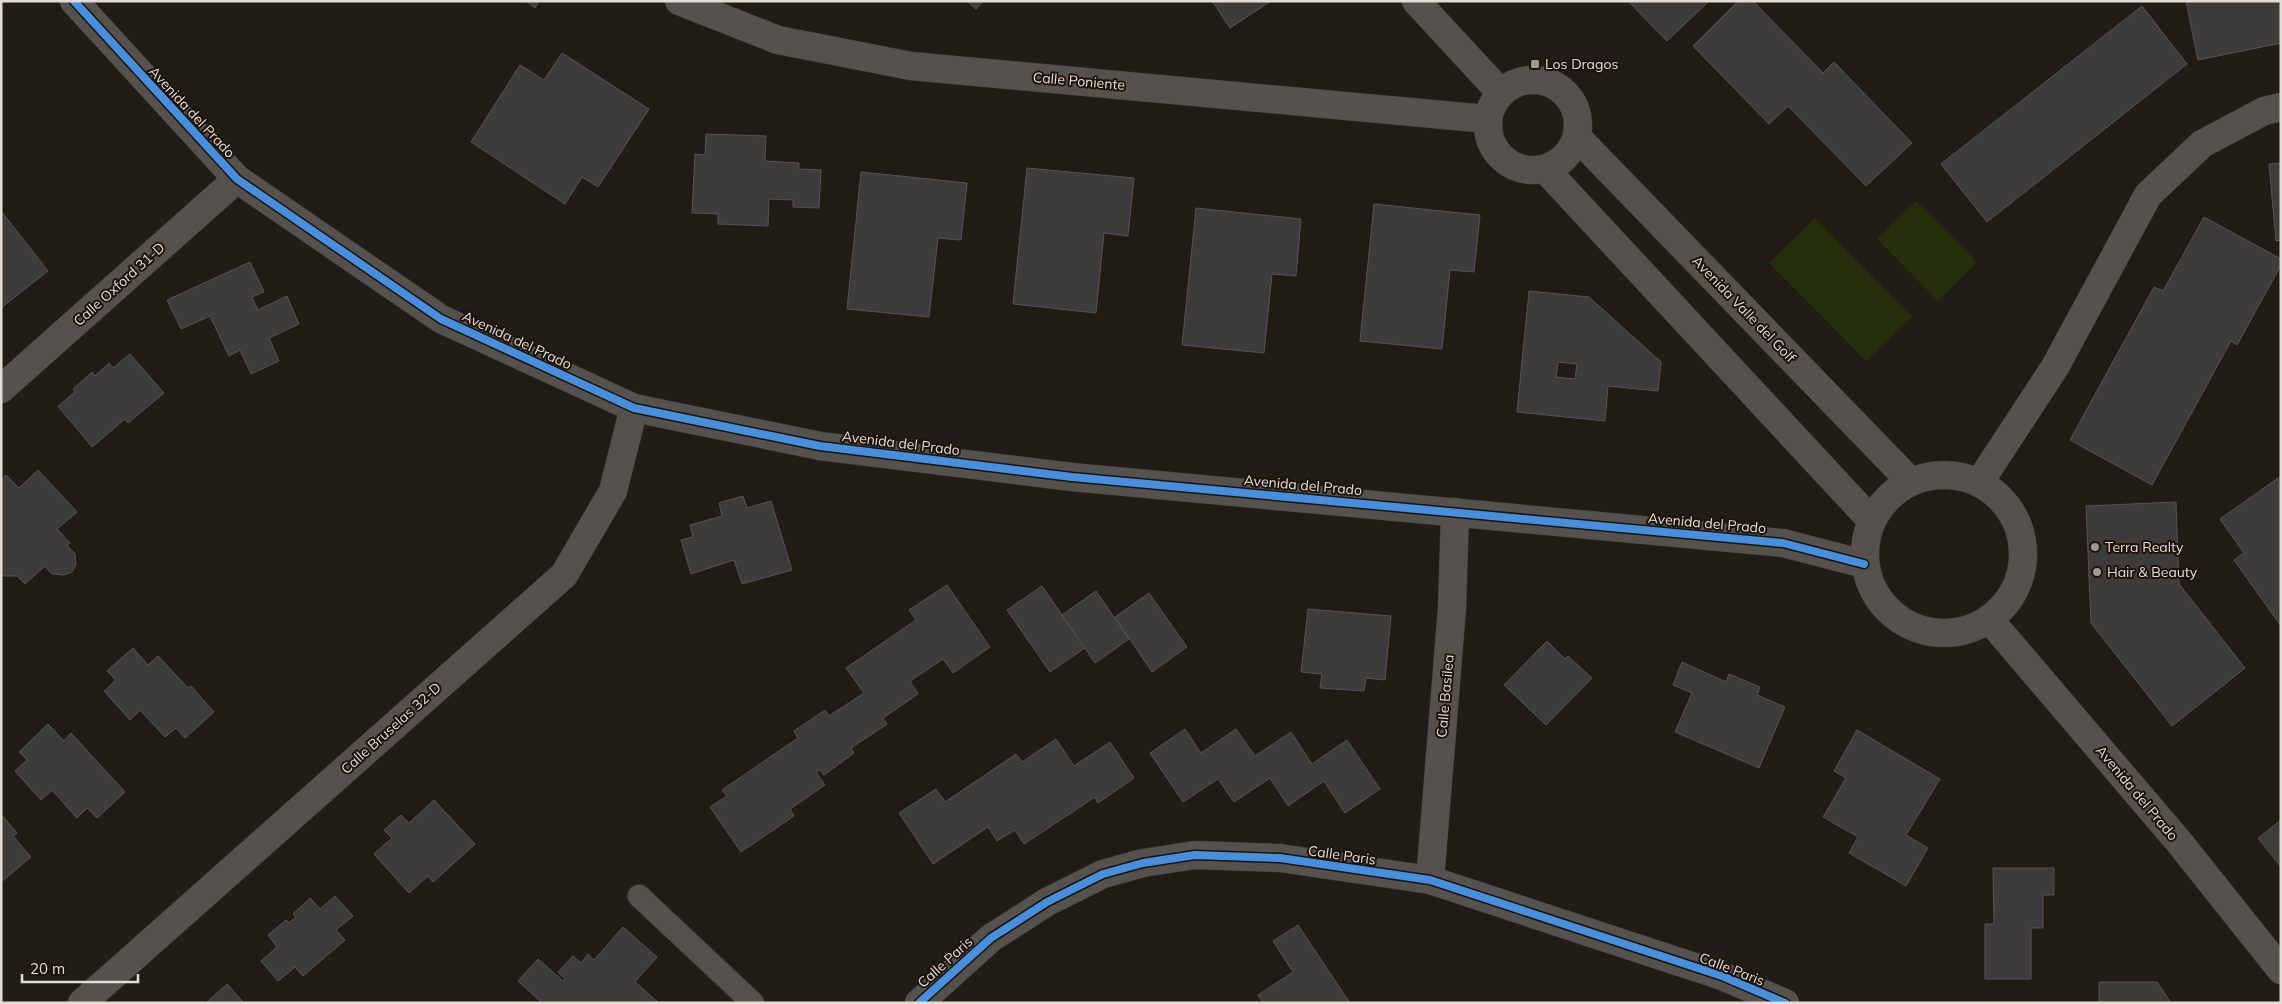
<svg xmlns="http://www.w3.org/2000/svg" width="2282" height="1004" font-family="Mulish,sans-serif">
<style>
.green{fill:#252f0c}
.building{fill:#3e3b3b;stroke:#565354;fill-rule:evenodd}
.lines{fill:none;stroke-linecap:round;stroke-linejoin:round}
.lane-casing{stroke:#3a3632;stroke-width:24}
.street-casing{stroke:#3a3632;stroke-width:29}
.lane{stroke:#55514d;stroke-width:22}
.street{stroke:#55514d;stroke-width:28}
.cycleway-casing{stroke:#1d1309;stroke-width:11}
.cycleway{stroke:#468fdf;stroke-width:8}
.poi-dot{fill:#9f9992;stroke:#1d1309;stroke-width:2}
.labels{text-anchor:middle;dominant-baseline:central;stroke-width:4;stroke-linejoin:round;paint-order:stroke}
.poi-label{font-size:14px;fill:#e3dcd5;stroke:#1d1309;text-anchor:start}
.street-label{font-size:14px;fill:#e3dcd5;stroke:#1d1309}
</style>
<rect width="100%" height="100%" fill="#221c17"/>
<g class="green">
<path d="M1916 201 1977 262 1938 301 1877 239Z"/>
<path d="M1815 218 1912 317 1866 361 1769 263Z"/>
</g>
<g class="building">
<path d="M526 1H539L535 8Z"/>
<path d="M967 1H983L976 9Z"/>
<path d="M1212 1H1271L1230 28Z"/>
<path d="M1628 1H1709L1667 41Z"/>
<path d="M1738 1H1753L1823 73 1834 62 1912 143 1866 186 1788 106 1769 124 1693 46Z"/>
<path d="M2186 1H2281V43L2198 60Z"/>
<path d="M2142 6 2187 64 1987 222 1941 164Z"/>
<path d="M562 53 649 109 598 187 582 177 565 204 471 142 520 65 544 80Z"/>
<path d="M706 134 766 136 765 161 799 163V169L821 170 819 208 793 207V200L769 199 768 226 718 224V214L692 213 695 154 705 155Z"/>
<path d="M2281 163V240L2276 241 2269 164Z"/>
<path d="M1027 168 1134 178 1128 236 1104 233 1096 313 1013 304Z"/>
<path d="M861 172 967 183 961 240 938 238 929 317 847 309Z"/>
<path d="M1374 204 1480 215 1474 272 1450 270 1442 349 1360 341Z"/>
<path d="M1196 208 1301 219 1296 276 1272 274 1264 353 1182 345Z"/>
<path d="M1 211 48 271 1 308Z"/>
<path d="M2204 217 2281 259V265L2237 345 2231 341 2152 485 2070 440 2154 287 2163 291Z"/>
<path d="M250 262 264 292 252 297 258 310 287 296 299 324 269 338 279 361 251 374 240 350 229 356 210 316 181 329 167 300Z"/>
<path d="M1529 291 1589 297 1661 362 1658 391 1608 386 1605 421 1517 412ZM1558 362 1577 364 1575 379 1556 377Z"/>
<path d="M130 354 164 393 128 423 125 419 92 447 58 406 75 392 73 389 92 372 95 376 109 363 113 368Z"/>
<path d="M38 470 77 512 57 529 70 543 67 545 75 554 76 565 72 572 64 575 52 574 45 566 25 584 17 576H1V480L6 475 19 488Z"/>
<path d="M2281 476V626L2234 560 2244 553 2220 519Z"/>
<path d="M743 496 747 508 771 501 792 570 742 584 734 560 691 574 681 540 693 537 690 525 722 516 719 503Z"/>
<path d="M2176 502 2179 584 2245 668 2172 726 2091 623 2086 506Z"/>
<path d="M947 585 990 647 953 673 943 659 910 681 918 694 883 718 887 724 851 748 854 753 824 775 820 770 816 772 825 785 790 809 794 816 741 852 710 807 727 796 722 790 798 738 794 731 825 710 829 716 864 693 846 668 916 620 909 610Z"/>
<path d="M1042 586 1085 648 1050 672 1007 610Z"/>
<path d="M1096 591 1129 639 1095 663 1062 615Z"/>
<path d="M1149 593 1187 647 1152 672 1115 617Z"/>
<path d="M1308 609 1391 616 1385 680 1366 678 1364 691 1320 688 1322 674 1301 672Z"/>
<path d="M1547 641 1565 659 1568 656 1592 678 1546 725 1504 685Z"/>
<path d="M133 648 148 665 158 656 188 688 191 686 214 712 185 738 176 728 165 737 140 710 130 720 104 691 116 680 107 671Z"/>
<path d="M1682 662 1726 682 1729 674 1760 687 1757 695 1785 707 1759 768 1675 732 1692 693 1673 685Z"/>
<path d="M48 724 64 741 71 733 125 792 97 818 87 808 77 818 52 790 41 800 15 771 27 760 19 752Z"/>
<path d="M1185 729 1201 753 1236 729 1255 756 1291 732 1312 764 1347 740 1380 789 1345 813 1324 781 1288 806 1270 778 1234 802 1218 779 1183 802 1150 753Z"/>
<path d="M1857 730 1940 779 1906 835 1928 848 1906 886 1849 853 1858 837 1823 817 1846 778 1834 771Z"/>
<path d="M1056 739 1074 766 1110 742 1134 778 1098 803 1095 797 1024 844 1015 830 997 841 988 827 933 864 899 813 936 789 945 802 1016 754 1022 762Z"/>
<path d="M434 800 475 844 433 882 428 876 409 893 374 854 392 838 384 830 401 815 409 823Z"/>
<path d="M1 814 17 833 13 836 31 857 1 882Z"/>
<path d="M2281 820V867L2258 838Z"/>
<path d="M1993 868H2054V895H2043V928H2031V979H1985V924H1994Z"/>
<path d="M335 896 353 916 336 930 345 940 303 976 295 967 278 981 261 961 277 947 268 935 286 920 289 923 296 917 293 914 310 898 320 909Z"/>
<path d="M1298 925 1350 1003H1263L1258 995 1293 972 1273 941Z"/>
<path d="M623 927 657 957 635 982 659 1003H542L518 981 538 959 563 981 565 979 558 972 573 956 581 963 588 954 594 960Z"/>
<path d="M2099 982H2157L2171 1003H2099Z"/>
<path d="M227 984 244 1003H206Z"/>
</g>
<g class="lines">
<defs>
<path id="lane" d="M639 896 753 1003"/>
<g id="street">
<path d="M74 1 237 179 441 319 634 408 820 446 1072 477 1783 543 1864 564"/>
<path d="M679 1 778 40 911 66 1487 119"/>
<path d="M1416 1 1501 93"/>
<circle cx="1533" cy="125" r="45"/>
<path d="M1577 137 1911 482"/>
<path d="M1545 169 1871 520"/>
<path d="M1 389 237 179"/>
<circle cx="1944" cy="554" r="79"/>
<path d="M1979 483 2055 367 2148 195 2202 144 2264 111 2281 107"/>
<path d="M1989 619 2179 842 2281 970"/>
<path d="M1430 880 1452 608 1455 512"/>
<path d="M82 1003 564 575 613 491 634 408"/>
<path d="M919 1003 991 938 1047 902 1103 874 1143 863 1195 855 1280 858 1430 880 1722 976 1785 1003"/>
</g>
</defs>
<use href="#lane" class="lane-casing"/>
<use href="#street" class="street-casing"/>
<use href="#lane" class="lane"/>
<use href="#street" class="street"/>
<defs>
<g id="cycleway">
<path d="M74 1 237 179 441 319 634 408 820 446 1072 477 1783 543 1864 564"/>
<path d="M919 1003 991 938 1047 902 1103 874 1143 863 1195 855 1280 858 1430 880 1722 976 1785 1003"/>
</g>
</defs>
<use href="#cycleway" class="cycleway-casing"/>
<use href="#cycleway" class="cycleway"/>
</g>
<g class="poi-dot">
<rect x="1530" y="59" width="10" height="10" rx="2.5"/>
<circle cx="2095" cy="547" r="5"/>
<circle cx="2097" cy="572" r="5"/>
</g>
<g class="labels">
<g class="poi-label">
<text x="1545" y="64">Los Dragos</text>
<text x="2105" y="547">Terra Realty</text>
<text x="2107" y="572">Hair &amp; Beauty</text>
</g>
<g class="street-label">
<text transform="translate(1079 81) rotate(5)">Calle Poniente</text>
<text transform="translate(192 112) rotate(47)">Avenida del Prado</text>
<text transform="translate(119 284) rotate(-42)">Calle Oxford 31-D</text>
<text transform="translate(1744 309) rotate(46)">Avenida Valle del Golf</text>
<text transform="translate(517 340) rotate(25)">Avenida del Prado</text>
<text transform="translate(901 443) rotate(7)">Avenida del Prado</text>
<text transform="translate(1303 485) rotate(5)">Avenida del Prado</text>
<text transform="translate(1707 523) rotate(5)">Avenida del Prado</text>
<text transform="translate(1445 696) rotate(-85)">Calle Basilea</text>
<text transform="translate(391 728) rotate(-42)">Calle Bruselas 32-D</text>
<text transform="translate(2137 793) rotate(50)">Avenida del Prado</text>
<text transform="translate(1342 855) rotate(8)">Calle Paris</text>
<text transform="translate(945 962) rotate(-42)">Calle Paris</text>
<text transform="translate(1732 969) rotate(21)">Calle Paris</text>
</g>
</g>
<rect width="2282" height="1004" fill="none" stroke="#e3dcd5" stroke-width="5"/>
<path d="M22 974v8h116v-8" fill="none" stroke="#e3dcd5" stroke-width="2.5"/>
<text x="30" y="974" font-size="15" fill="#e3dcd5" stroke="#1d1309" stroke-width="4" paint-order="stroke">20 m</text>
</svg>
